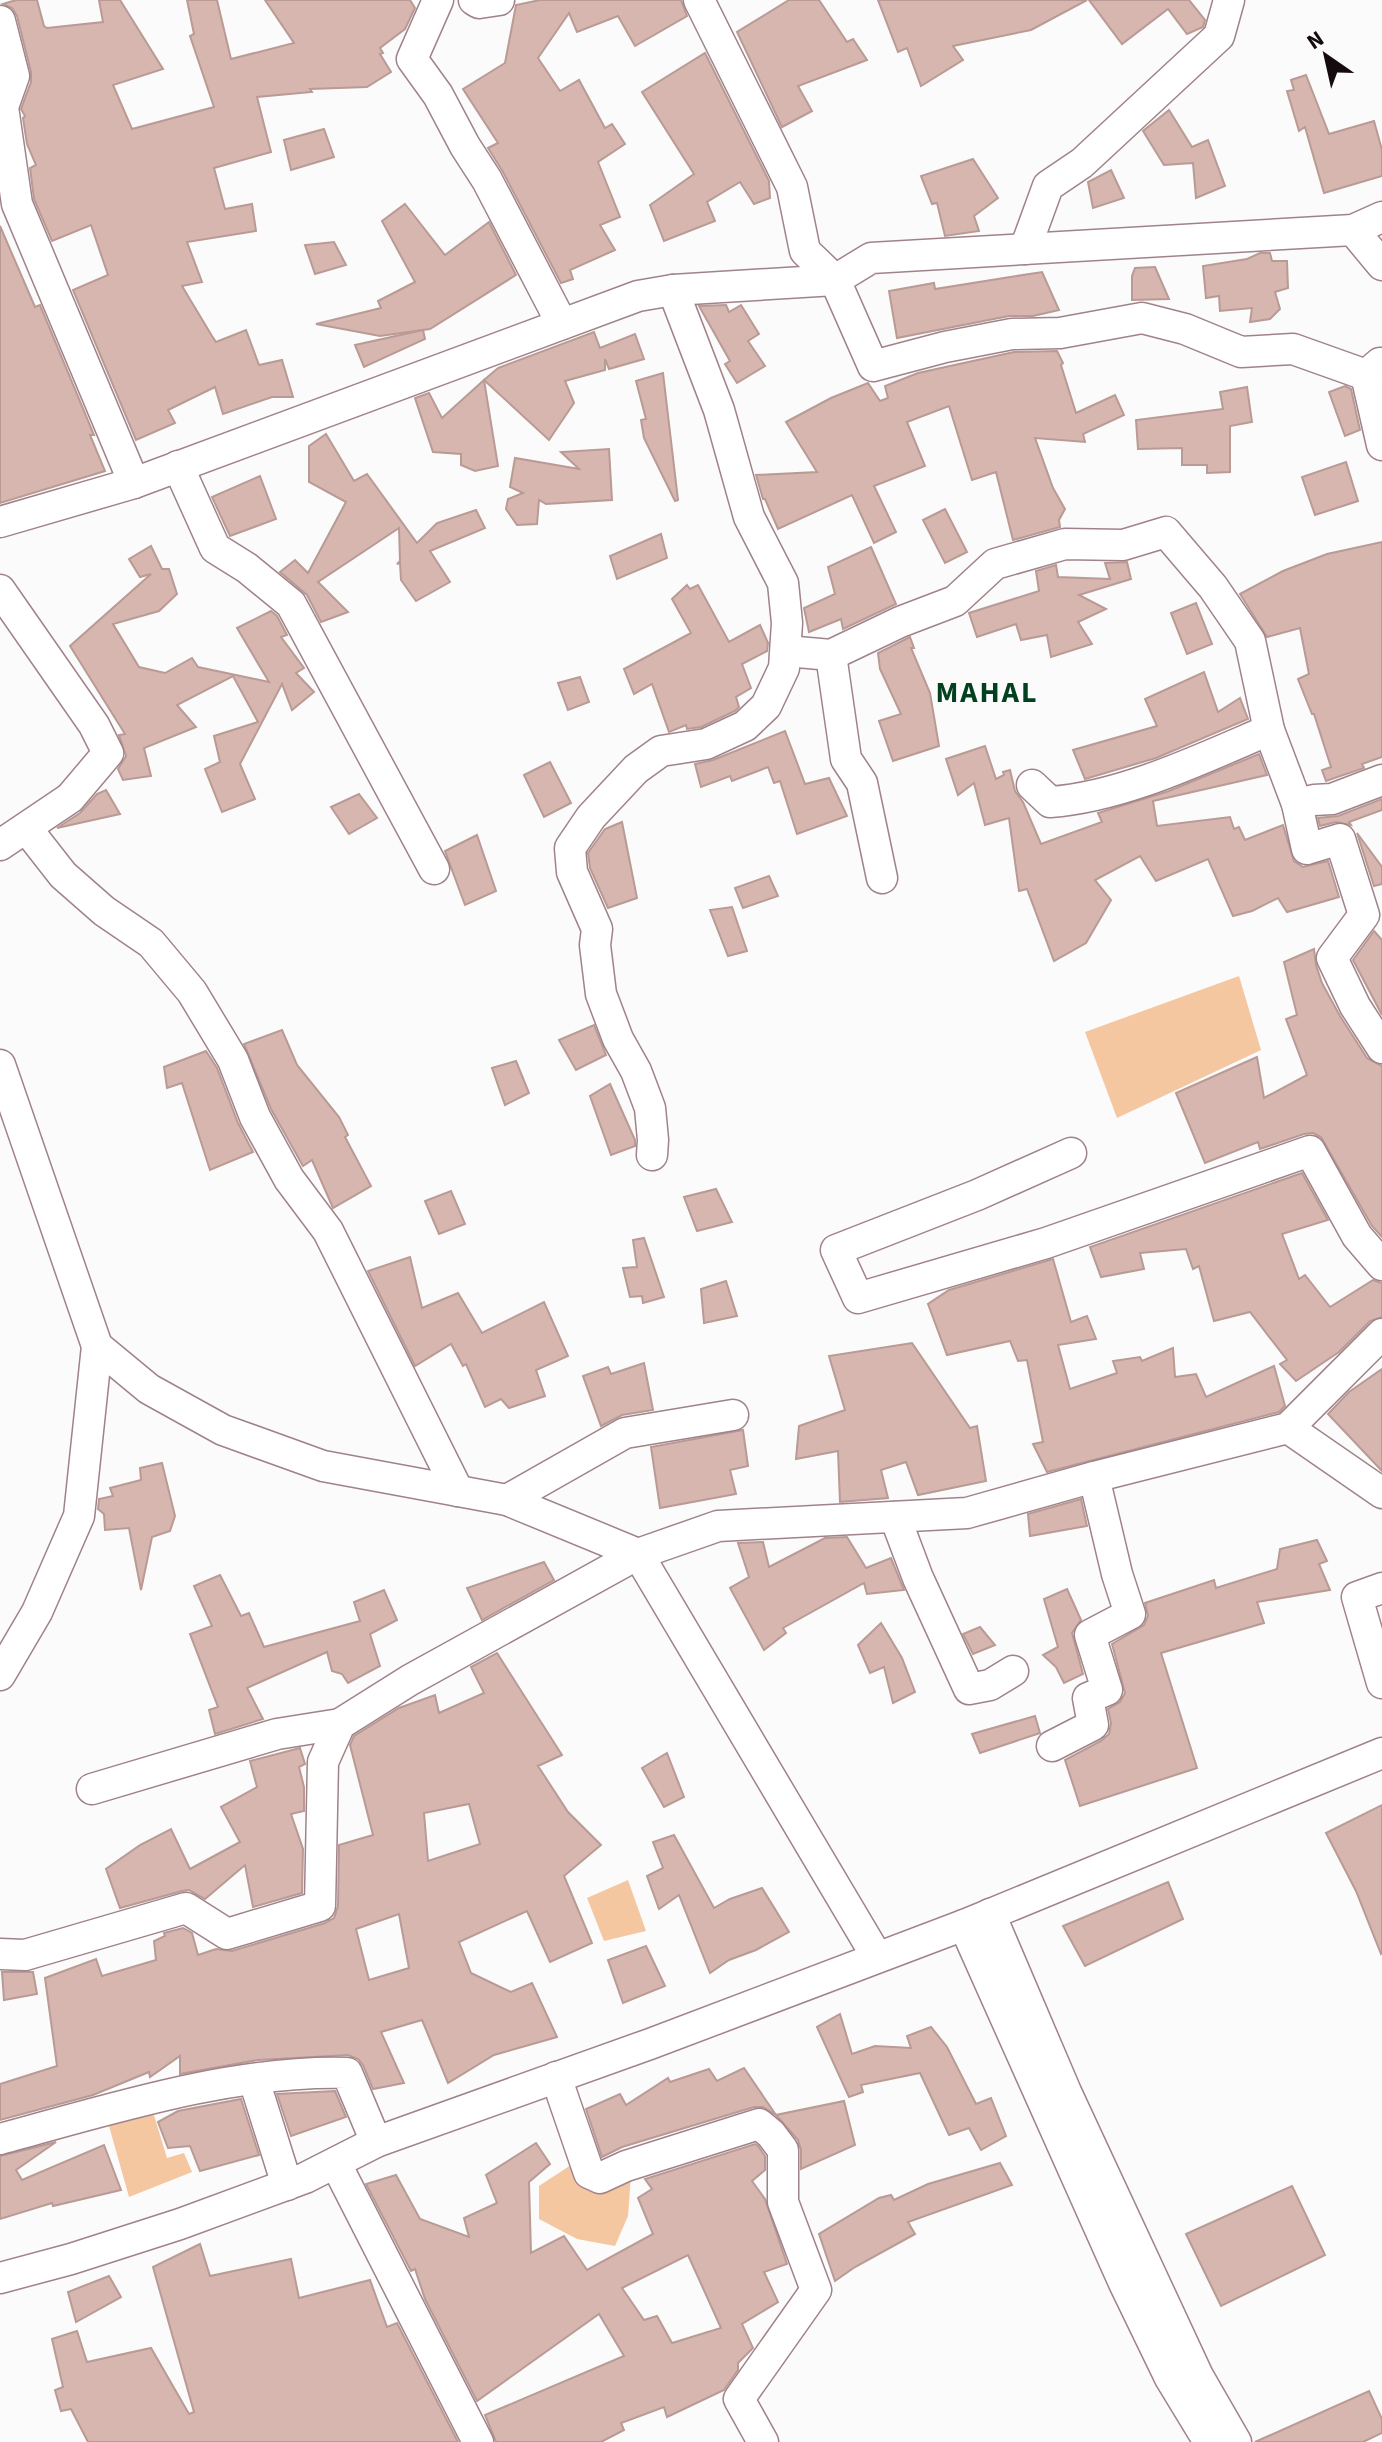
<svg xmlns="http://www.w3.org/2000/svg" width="1382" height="2442" font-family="'Source Sans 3',sans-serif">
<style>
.green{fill:#f4c7a1}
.building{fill:#d7b6b0;stroke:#b99a94;stroke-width:2;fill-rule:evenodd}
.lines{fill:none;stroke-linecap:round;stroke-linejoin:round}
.minor-casing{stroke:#a0828a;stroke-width:33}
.minor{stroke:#fff;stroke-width:30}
.labels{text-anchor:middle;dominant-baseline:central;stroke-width:6;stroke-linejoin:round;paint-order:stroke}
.district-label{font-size:30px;font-weight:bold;letter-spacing:2px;fill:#034020;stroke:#fbfbfb}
</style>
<rect width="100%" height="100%" fill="#fbfbfb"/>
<g class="green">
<path d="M1239 976 1261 1050 1117 1118 1085 1032Z"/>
<path d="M628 1880 646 1931 604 1941 587 1898Z"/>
<path d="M153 2112 167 2158 184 2153 192 2172 129 2197 109 2126Z"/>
<path d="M574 2163 631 2175 628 2216 615 2246 577 2239 539 2219V2186Z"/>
</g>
<g class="building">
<path d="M16 0H37L44 26 47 28 103 22 99 0H120L163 69 113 85 132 129 214 107 190 36 194 34 187 0H217L231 59 294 43 265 0H410L415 8 405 29 380 48 383 53 380 54 391 72 367 87 310 89 312 92 257 97 271 152 214 168 225 209 252 204 256 231 187 242 202 282 182 286 212 336 216 342 246 330 259 365 282 360 293 397H272L223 414 215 387 168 410 175 423 136 440 73 290 108 275 91 225 52 241 34 199 30 168 36 165 27 144 23 118 25 116 21 109 31 82V72L17 16 12 8 3 4Z"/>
<path d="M540 0H681L687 16 635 46 618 16 577 32 569 13 538 58 560 91 579 80 605 128 612 124 625 144 598 162 620 217 600 225 615 250 570 270 573 279 561 283 503 172 488 148 498 143 463 89 505 63 516 5Z"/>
<path d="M789 0H819L847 42 853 39 867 60 798 86 812 111 782 127 737 32Z"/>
<path d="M878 0H1087L1031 30 953 46 963 60 921 86 907 48 898 52Z"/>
<path d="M1089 0H1189L1205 20 1203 27 1187 34 1168 9 1122 44Z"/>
<path d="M705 53 769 181 770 198 754 204 740 182 707 202 715 221 664 241 650 205 694 174 642 92Z"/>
<path d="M1306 75 1329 134 1374 121 1382 150V176L1324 193 1305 127 1299 131 1287 91 1294 90 1291 80Z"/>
<path d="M1169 110 1192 147 1208 140 1225 186 1196 198 1193 163 1164 165 1143 131Z"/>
<path d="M324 129 334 157 291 170 284 140Z"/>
<path d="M973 159 998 198 974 216 979 231 945 236 937 203 932 204 921 176Z"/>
<path d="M1111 170 1124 198 1093 208 1088 182Z"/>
<path d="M405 204 445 255 489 222 516 275 430 329 380 336 316 324 381 308 378 301 415 282 382 221Z"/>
<path d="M0 226 35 307 40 305 94 435H90L105 471 0 503Z"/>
<path d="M334 242 346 265 315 274 305 245Z"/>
<path d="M1260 253H1270L1272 261H1287L1288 288 1275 292 1280 309 1270 319 1250 322 1252 308 1220 311 1219 296 1206 298 1203 266 1247 259Z"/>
<path d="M1155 267 1169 299 1132 300V276L1135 268Z"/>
<path d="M1042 272 1059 310 1033 316H1009L897 338 889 291 934 283 935 289Z"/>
<path d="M726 305 729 312 741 305 759 334 748 341 765 366 737 383 725 364 730 361 699 306Z"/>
<path d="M423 330 425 339 364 367 355 345Z"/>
<path d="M594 332 600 348 635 334 644 359 609 369 605 359V370L565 381 574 403 549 440 484 380 498 368Z"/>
<path d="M1057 351 1063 363 1061 365 1076 413 1115 395 1124 415 1083 434 1085 442 1035 438 1053 488 1065 509 1059 520 1060 527 1013 540 996 472 972 480 949 406 907 422 925 466 874 486 896 532 874 543 852 495 778 529 765 499H763L756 475 817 472 786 422 831 398 868 383 880 401 888 398 885 386 918 373 1014 352Z"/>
<path d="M663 373 678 500 675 501 644 438 641 420 646 419 636 381Z"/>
<path d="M484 380 498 466 475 471 461 465V454L433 452 415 398 429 393 442 418Z"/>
<path d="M1345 386 1351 389 1360 430 1345 436 1329 392Z"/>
<path d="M1247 387 1252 422 1230 426V472L1207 473V465H1182V448L1138 449 1136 420 1223 409 1220 392Z"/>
<path d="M326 434 354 481 367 474 417 543 437 523 476 510 485 528 430 551 450 582 416 601 401 580 400 563 397 564 400 561 399 528 318 582 348 612 321 622 307 595 280 572 295 560 308 573 346 502 309 482V446Z"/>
<path d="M609 449 612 500 546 504 539 500 537 524 517 525 506 509 508 499 523 493 510 487 515 458 579 469 561 452Z"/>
<path d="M1346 462 1358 501 1315 515 1302 477Z"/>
<path d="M260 476 276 519 230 536 212 497Z"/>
<path d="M945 509 967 552 945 563 923 520Z"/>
<path d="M661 534 667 558 617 579 610 556Z"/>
<path d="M1382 542V757L1362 764 1364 768 1326 781 1322 770 1331 767 1314 714H1312L1298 679 1309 674 1300 628 1267 637 1240 594 1283 571 1327 554Z"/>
<path d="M151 546 162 569H169L177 594 159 611 113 624 139 667 165 673 192 658 198 667 269 682 237 628 271 611 277 616 287 635 281 637 304 668 296 673 314 692 292 710 282 684 240 764 255 799 222 812 205 769 220 762 214 736 258 722 233 676 177 705 196 727 144 748 151 776 123 780 118 769 126 756 119 735 125 734 70 646 151 574 140 577 129 559Z"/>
<path d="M871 547 896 604 843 629 841 619 809 632 804 608 835 594 828 567Z"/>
<path d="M1127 562 1131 579 1079 595 1106 609 1078 622 1092 644 1051 657 1047 635 1021 640 1016 624 977 637 969 613 1039 591 1036 571 1056 565 1058 577 1110 579 1105 563Z"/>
<path d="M687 585 690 589 698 585 729 642 760 625 768 643 767 651 742 664 751 688 736 697 739 707 735 711 701 727 687 729 686 725 669 732 652 684 634 694 624 669 691 633 672 599Z"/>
<path d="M1196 603 1212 644 1187 654 1171 613Z"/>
<path d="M910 637 914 648H911L930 693 939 746 893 761 879 721 901 714 880 669 878 653Z"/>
<path d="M1204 672 1218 712 1240 698 1248 719 1156 758 1085 779 1073 750 1157 726 1145 699Z"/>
<path d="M580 677 589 702 568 710 558 683Z"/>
<path d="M785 731 805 784 829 778 847 816 797 834 780 781 774 783 768 767 732 781 730 776 701 787 695 764 713 760Z"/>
<path d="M985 746 996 779 1004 775 1003 772 1010 770 1015 791 1023 802 1041 844 1102 822 1098 813 1169 791 1259 754 1267 775 1153 801 1157 826 1230 817 1234 829 1239 827 1245 840 1283 825 1294 861 1303 867 1328 861 1339 897 1287 912 1278 898 1252 911 1233 916 1208 859 1156 881 1140 856 1095 880 1111 900 1086 943 1054 961 1027 889 1019 891 1009 818 985 825 974 783 958 795 946 759Z"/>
<path d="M550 762 571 803 544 817 524 775Z"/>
<path d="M106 790 120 814 57 828 80 813 97 794Z"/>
<path d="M359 794 377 818 349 834 331 807Z"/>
<path d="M1382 799V810L1349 822 1351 825 1336 822 1320 826 1318 818 1338 816Z"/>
<path d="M622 822 637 898 608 908 590 868 588 853 605 829Z"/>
<path d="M1357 833 1382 867V884L1374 886Z"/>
<path d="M477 835 496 891 465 905 445 851Z"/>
<path d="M769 876 778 896 743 908 735 888Z"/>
<path d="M732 907 747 951 728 956 710 910Z"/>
<path d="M1374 931 1382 940V1015L1353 960Z"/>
<path d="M1314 949 1316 965 1322 983 1340 1016 1367 1058 1382 1066V1237L1372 1226 1321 1137 1313 1133 1304 1134 1260 1149 1258 1142 1205 1163 1176 1093 1257 1057 1264 1098 1307 1075 1286 1019 1297 1015 1284 962Z"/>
<path d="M594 1025 606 1055 576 1070 559 1040Z"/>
<path d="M282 1030 297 1065 339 1117 348 1135 345 1137 371 1186 333 1208 312 1160 303 1166 271 1109 244 1044Z"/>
<path d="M206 1051 217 1068 238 1123 253 1152 210 1170 182 1083 167 1088 164 1067Z"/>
<path d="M516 1061 529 1093 505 1105 492 1068Z"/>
<path d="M610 1084 635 1140V1146L611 1155 590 1096Z"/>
<path d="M1302 1173 1328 1220 1282 1234 1299 1279 1305 1275 1330 1307 1373 1280 1382 1283V1317L1370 1321 1339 1352 1296 1381 1280 1364 1287 1360 1250 1312 1214 1321 1199 1266 1193 1269 1186 1249 1140 1253 1144 1269 1101 1277 1090 1247Z"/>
<path d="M716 1189 732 1222 697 1231 684 1197Z"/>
<path d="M451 1191 465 1224 439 1234 425 1201Z"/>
<path d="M644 1238 664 1297 643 1303 642 1296 630 1297 623 1268 637 1267 633 1240Z"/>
<path d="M410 1257 422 1308 458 1293 482 1333 544 1302 568 1356 536 1370 545 1396 509 1408 501 1399 485 1407 466 1364 463 1366 451 1344 415 1366 368 1271Z"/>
<path d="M1053 1259 1071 1322 1087 1316 1096 1339 1058 1345 1070 1389 1117 1373 1113 1361 1140 1357 1142 1361 1173 1348 1175 1377 1196 1374 1206 1397 1274 1366 1285 1406 1279 1412 1047 1472 1033 1444 1043 1442 1027 1360 1018 1361 1010 1341 947 1355 928 1304 949 1290Z"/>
<path d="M726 1281 737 1316 704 1323 701 1289Z"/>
<path d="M912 1343 970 1428 977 1426 986 1481 918 1495 906 1462 881 1470 888 1498 840 1502 838 1451 796 1459 799 1426 845 1410 829 1356Z"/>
<path d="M644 1363 653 1410 622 1415 601 1426 583 1376 608 1367 611 1374Z"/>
<path d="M1382 1369V1471L1328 1414 1349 1392Z"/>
<path d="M743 1430 748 1466 730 1470 736 1494 660 1508 651 1447Z"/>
<path d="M162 1463 175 1516 170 1531 152 1537 141 1590 129 1528 105 1530 104 1514 98 1509 99 1499 113 1496 110 1488 141 1480 140 1468Z"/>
<path d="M1081 1499 1087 1526 1030 1536 1028 1514Z"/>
<path d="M847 1537 866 1568 891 1558 904 1590 867 1594 864 1583 783 1628 786 1633 764 1650 730 1588 749 1577 738 1543 763 1542 769 1567 825 1538Z"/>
<path d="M1317 1540 1327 1561 1319 1564 1330 1590 1257 1602 1264 1623 1161 1653 1197 1768 1080 1806 1065 1760 1101 1741 1109 1734 1111 1723 1108 1709 1120 1702 1125 1693 1112 1644 1144 1625 1148 1616 1145 1603 1214 1580 1216 1588 1277 1569 1280 1549Z"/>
<path d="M544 1562 554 1580 482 1620 467 1588Z"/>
<path d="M220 1575 241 1616 249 1613 264 1647 360 1621 354 1602 384 1590 397 1620 370 1634 380 1666 348 1683 342 1674 332 1671 327 1652 247 1688 263 1719 215 1734 209 1710 218 1707 190 1634 212 1626 194 1586Z"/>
<path d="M1067 1589 1081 1620 1072 1633 1083 1674 1064 1683 1056 1667 1043 1655 1058 1647 1044 1599Z"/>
<path d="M881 1623 902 1658 915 1692 893 1703 884 1667 870 1673 858 1645Z"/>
<path d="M980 1627 995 1645 973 1654 963 1634Z"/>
<path d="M497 1653 562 1755 538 1766 568 1812 601 1845 564 1876 592 1943 550 1962 527 1911 459 1942 471 1973 511 1992 532 1983 557 2037 494 2055 448 2083 422 2020 381 2032 404 2083 373 2089 363 2065 358 2059 348 2055 258 2060 180 2074V2056L150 2077 149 2072 93 2095 0 2120V2084L57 2066 45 1978 96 1959 102 1976 156 1960 154 1941 165 1936 164 1933 183 1928 192 1933 198 1955 216 1949 232 1951 325 1923 334 1918 338 1906 339 1845 373 1835 350 1745 354 1736 399 1708 435 1695 439 1713 484 1693 471 1667ZM469 1804 480 1844 428 1861 424 1813ZM399 1914 409 1968 369 1980 356 1929Z"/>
<path d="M1035 1716 1040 1733 980 1753 972 1734Z"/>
<path d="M300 1748 305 1764 299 1767 304 1787V1811L291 1814 303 1849 302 1893 253 1907 245 1865 205 1899 189 1890 182 1891 120 1908 106 1869 140 1845 171 1829 190 1869 240 1842 221 1807 257 1787 250 1761Z"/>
<path d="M667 1753 684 1797 664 1807 642 1768Z"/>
<path d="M1382 1805V1953L1381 1954 1356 1891 1326 1833Z"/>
<path d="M674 1835 714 1908 730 1899 762 1888 789 1932 756 1950 729 1960 710 1973 679 1895 659 1909 647 1876 663 1868 653 1842Z"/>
<path d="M1168 1882 1183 1919 1085 1966 1063 1926Z"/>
<path d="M646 1946 665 1986 623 2003 608 1960Z"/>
<path d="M2 1972H33L37 1994 4 2000Z"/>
<path d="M840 2014 852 2054 875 2046 911 2048 907 2036 931 2027 947 2047 976 2104 991 2098 1006 2136 981 2150 969 2128 949 2135 920 2073 861 2085 863 2092 849 2097 817 2027Z"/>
<path d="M744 2068 776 2115 763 2107H754L622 2147 602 2157 586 2109 620 2094 626 2105 668 2078 670 2082 709 2069 717 2081Z"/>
<path d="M335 2091 346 2117 291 2136 277 2094Z"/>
<path d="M241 2099 259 2155 200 2171 190 2146 168 2148 158 2122 178 2111Z"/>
<path d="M844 2101 855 2145 801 2169V2150L798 2140 776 2115Z"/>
<path d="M56 2142 16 2170 22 2180 104 2145 121 2190 53 2206 52 2203 0 2219V2156Z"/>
<path d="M536 2143 550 2164 529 2182 531 2253 564 2236 587 2270 653 2234 638 2198 652 2189 645 2179 755 2144 758 2146 765 2156V2170L752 2181 765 2199 787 2264 764 2272 778 2302 742 2324 753 2348 738 2363V2370L724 2390 667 2417 664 2407 621 2423 624 2430 601 2442H496L485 2415 624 2356 599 2314 477 2401 425 2299 415 2269 411 2271 366 2184 396 2175 420 2219 469 2237 464 2218 497 2203 486 2175ZM688 2255 721 2328 672 2343 657 2316 644 2320 622 2288Z"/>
<path d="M1000 2163 1012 2185 908 2222 915 2234 855 2267 835 2281 819 2234 879 2198 891 2195 894 2200 928 2184Z"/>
<path d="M1292 2186 1325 2255 1221 2306 1186 2234Z"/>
<path d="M200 2244 210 2276 291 2259 299 2298 370 2280 387 2327 397 2323 458 2442H88L71 2409 61 2411 55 2390 63 2387 52 2339 77 2331 87 2362 151 2348 189 2414 194 2412 153 2267Z"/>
<path d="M109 2276 121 2297 76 2322 68 2292Z"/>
<path d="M1369 2391 1382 2419V2433L1363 2442H1255Z"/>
</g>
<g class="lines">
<defs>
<g id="minor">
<path d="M438 0 412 59 438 95 465 146 487 180 562 324"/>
<path d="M474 0 479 3 499 0"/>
<path d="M699 0 792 187 805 251 835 280 873 366 945 347 1012 334 1060 333 1142 318 1185 329 1241 352 1293 349 1366 375"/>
<path d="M0 21 14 76 3 107 17 204 134 483"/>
<path d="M1353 230 1382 265"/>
<path d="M1025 249 1048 186 1082 163 1219 36 1229 0"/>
<path d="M1380 363 1366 375 1382 445"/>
<path d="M178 466 215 548 247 568 291 604 434 869"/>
<path d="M0 522 134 483 638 296 673 290 835 280 871 258 1353 230 1382 217"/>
<path d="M0 590 94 725 108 753 70 798 0 845"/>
<path d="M786 651 831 655 900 622 955 601 995 564 1065 544 1123 545 1166 532 1213 587 1250 641 1269 730 1297 804 1307 849 1340 839 1364 915 1332 958 1355 1006 1382 1048"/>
<path d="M831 655 846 759 862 783 882 878"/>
<path d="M1032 785 1050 802C1123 797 1203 758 1269 730"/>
<path d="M1297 804 1314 800 1332 799 1382 780"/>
<path d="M27 829 63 875 104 911 151 943 192 992 233 1060 255 1117 289 1179 328 1231 458 1491"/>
<path d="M0 1065 97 1346 149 1389 223 1430 323 1466 507 1500 638 1554 877 1957"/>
<path d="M1071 1153 977 1195 836 1250 858 1298 1046 1243 1310 1151 1357 1236 1382 1265"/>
<path d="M652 1155 653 1140 650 1108 636 1071 618 1039 601 994 595 945 597 929 572 872 570 848 591 817 636 769 661 751 706 744 745 726 766 706 784 668 787 623 783 583 749 517 719 410 673 290"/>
<path d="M1288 1428 1382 1493"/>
<path d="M507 1500 625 1433 733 1415"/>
<path d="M895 1517 918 1578 969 1689 990 1685 1013 1671"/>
<path d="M1382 1588 1357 1597 1382 1683"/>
<path d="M0 1675 37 1612 79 1516 97 1346"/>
<path d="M1052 1746 1093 1725 1088 1698 1107 1690 1090 1635 1130 1614 1117 1574 1094 1477"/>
<path d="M92 1789 277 1734 340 1724"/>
<path d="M990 1914 1066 2092 1198 2376 1236 2442"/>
<path d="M964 1925 1124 2283 1170 2378 1209 2442"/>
<path d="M0 1954 25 1955 186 1908 227 1934 320 1906 323 1762 340 1724 410 1680 638 1554 718 1526 967 1513 1094 1477 1288 1428 1382 1334"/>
<path d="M556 2077 589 2173 600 2178 626 2166 759 2124 771 2134 783 2150V2202L816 2290 739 2399 763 2442"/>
<path d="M254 2080 287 2185"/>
<path d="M0 2139C111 2109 232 2070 347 2073L376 2142"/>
<path d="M336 2164 478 2442"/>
<path d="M0 2278 71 2259 180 2224 305 2178 376 2142 650 2044 964 1925 1382 1753"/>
</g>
</defs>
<use href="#minor" class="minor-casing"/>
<use href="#minor" class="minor"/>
</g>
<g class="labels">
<g class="district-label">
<text x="987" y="692">MAHAL</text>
</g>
</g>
<g transform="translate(1326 56) rotate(326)" stroke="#fbfbfb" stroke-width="6" paint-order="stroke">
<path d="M0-6L14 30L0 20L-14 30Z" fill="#150a0d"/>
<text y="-12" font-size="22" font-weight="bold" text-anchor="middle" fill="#150a0d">N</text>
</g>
</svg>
